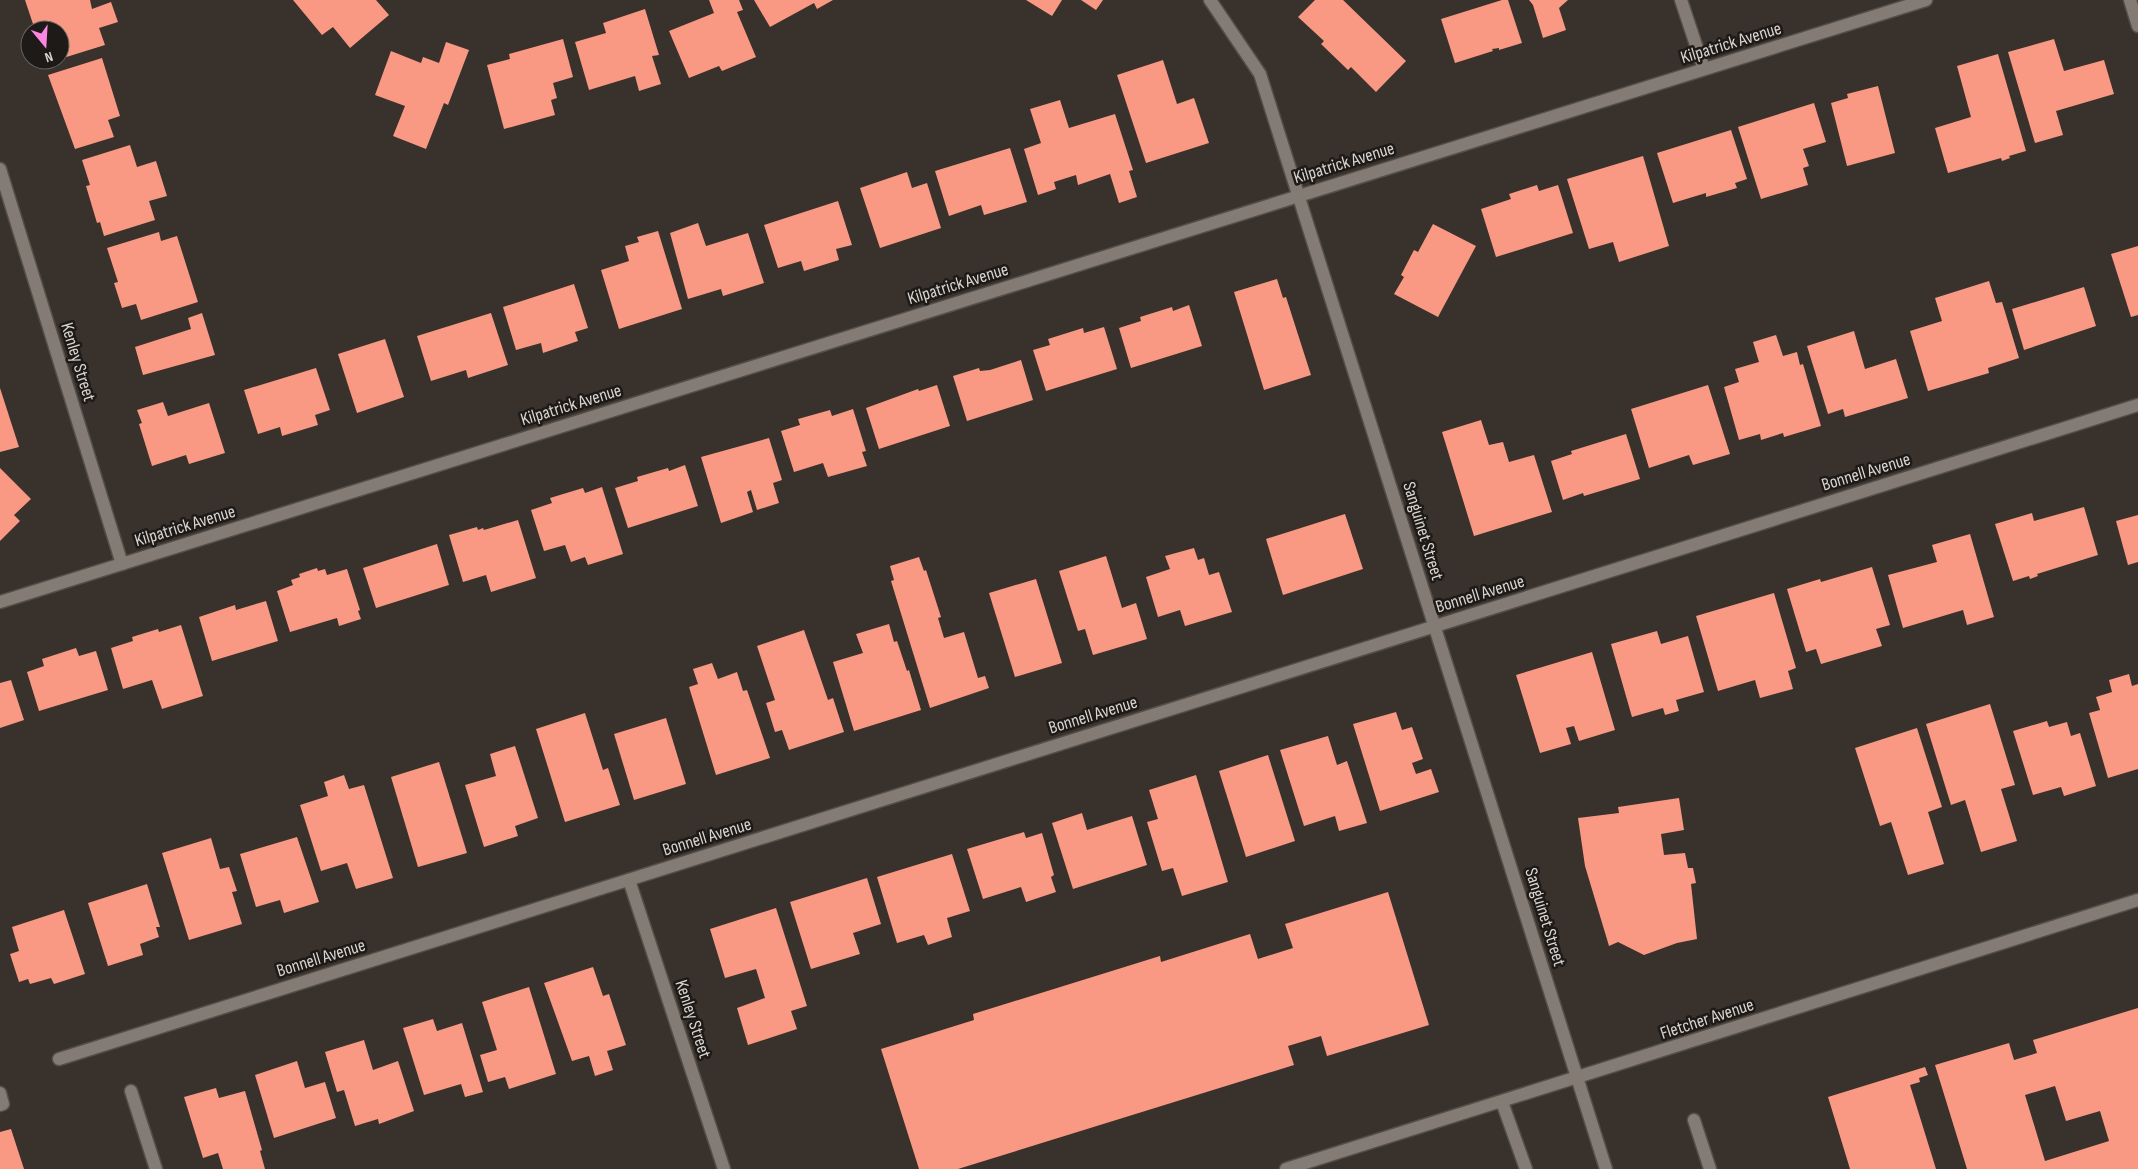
<svg xmlns="http://www.w3.org/2000/svg" width="2138" height="1169" font-family="'Sofia Sans Condensed',sans-serif">
<style>
.building{fill:#fa9983;fill-rule:evenodd}
.lines{fill:none;stroke-linecap:round;stroke-linejoin:round}
.lane-casing{stroke:#544e48;stroke-width:15}
.street-casing{stroke:#544e48;stroke-width:15}
.lane{stroke:#847b74;stroke-width:12}
.street{stroke:#847b74;stroke-width:12}
.labels{text-anchor:middle;dominant-baseline:central;stroke-width:5;stroke-linejoin:round;paint-order:stroke}
.street-label{font-size:18px;fill:#dad5d1;stroke:#1d1a17}
</style>
<rect width="100%" height="100%" fill="#39312b"/>
<g class="building">
<path d="M25 0H90L92 9 111 2 118 22 99 28 105 45 60 59V30H35Z"/>
<path d="M293 0H376L389 15 350 48 333 27 322 35Z"/>
<path d="M709 0H739L743 10 737 12 756 57 722 71 719 66 689 78 669 31 714 13Z"/>
<path d="M754 0H833L817 9 814 3 770 27Z"/>
<path d="M1026 0H1062L1052 16Z"/>
<path d="M1081 0H1103L1096 10Z"/>
<path d="M1315 0H1343L1406 61 1376 92 1351 67 1348 70 1321 44 1324 41 1298 17Z"/>
<path d="M1502 0H1508L1522 43 1499 50V48L1492 49 1493 51 1455 63 1441 19Z"/>
<path d="M1529 0H1568L1559 8 1566 30 1543 38 1533 5Z"/>
<path d="M645 9 659 55 652 56 661 84 639 91 635 76 589 90 575 42 606 33 603 23Z"/>
<path d="M563 39 573 77 553 83 557 98 551 100 555 115 504 129 487 65 510 59 509 54Z"/>
<path d="M2054 39 2064 71 2104 60 2114 94 2056 111 2063 135 2035 143 2008 52Z"/>
<path d="M446 42 469 50 448 105 444 103 426 149 393 136 405 106 375 95 391 51 421 63 423 57 439 63Z"/>
<path d="M1998 54 2026 151 2009 156 2010 158 2002 161 2001 158 1948 173 1935 128 1971 117 1957 66Z"/>
<path d="M102 58 120 116 108 120 114 137 75 149 48 75Z"/>
<path d="M1163 60 1177 104 1194 98 1209 143 1146 163 1117 75Z"/>
<path d="M1878 86 1895 153 1847 166 1831 103 1848 98 1847 94Z"/>
<path d="M1060 100 1069 128 1115 114 1133 170 1129 171 1137 197 1119 203 1110 174 1078 185 1076 175 1054 182 1056 189 1038 195 1024 149 1041 143 1030 109Z"/>
<path d="M1814 103 1826 142 1803 149 1809 166 1803 168 1808 185 1761 199 1738 127Z"/>
<path d="M1731 130 1747 179 1735 183 1737 188 1706 197V193L1673 203 1657 153Z"/>
<path d="M130 145 137 167 156 161 167 196 149 201 155 220 104 236 100 222 97 223 86 186 90 185 82 160Z"/>
<path d="M1010 148 1027 202 984 215 981 205 949 216 935 171Z"/>
<path d="M1643 156 1669 246 1619 262 1613 242 1589 249 1567 179Z"/>
<path d="M907 172 912 188 927 183 941 228 880 248 860 188Z"/>
<path d="M1537 185 1539 191 1558 185 1573 233 1496 257 1481 209 1511 199 1509 194Z"/>
<path d="M838 201 852 245 836 249 839 260 804 271 801 261 778 268 764 225Z"/>
<path d="M698 223 706 246 748 233 764 283 723 296 721 289 688 299 670 233Z"/>
<path d="M1433 224 1476 246 1438 317 1394 294 1404 277 1401 275 1414 250 1418 252Z"/>
<path d="M658 231 682 309 619 329 601 270 629 261 625 246 639 242 637 237Z"/>
<path d="M159 232 161 241 177 236 198 302 141 320 136 304 122 308 114 283 118 282 107 248Z"/>
<path d="M2138 246V315L2131 317 2111 254Z"/>
<path d="M1277 279 1283 298 1286 297 1311 375 1264 390 1234 292Z"/>
<path d="M1989 281 1996 303 2002 302 2019 358 1988 368 1989 373 1928 391 1910 331 1942 321 1935 298Z"/>
<path d="M574 284 588 328 575 332 578 341 543 353 541 343 516 350 503 307Z"/>
<path d="M2084 287 2096 326 2024 350 2012 309Z"/>
<path d="M1189 305 1202 346 1131 368 1119 328 1141 321 1140 317 1172 307 1173 311Z"/>
<path d="M202 313 215 355 143 375 135 347 191 329 188 318Z"/>
<path d="M491 313 508 365 468 378 466 370 431 381 417 336Z"/>
<path d="M1104 327 1117 369 1046 391 1033 350 1050 345 1048 339 1083 328 1084 333Z"/>
<path d="M1854 331 1865 369 1896 359 1908 398 1845 417 1843 409 1828 414 1807 346Z"/>
<path d="M1776 335 1783 356 1797 352 1800 365 1803 364 1821 426 1784 437 1783 433 1761 440 1760 434 1739 440 1724 387 1739 382 1735 369 1759 362 1753 342Z"/>
<path d="M385 339 404 397 357 413 338 354Z"/>
<path d="M1021 360 1033 400 967 421 953 376 979 368 980 371 990 370Z"/>
<path d="M316 368 330 410 315 415 318 425 282 436 280 427 258 434 244 390Z"/>
<path d="M937 385 950 426 879 449 866 408 918 389 919 391Z"/>
<path d="M1708 385 1730 454 1693 465 1689 455 1649 468 1631 409Z"/>
<path d="M0 388 19 447 0 452Z"/>
<path d="M163 402 168 416 209 403 225 453 189 464 186 455 152 466 139 424 142 423 137 410Z"/>
<path d="M853 409 866 451 862 452 867 466 828 477 823 463 794 472 781 431 800 425 798 419 830 410 832 416Z"/>
<path d="M1481 420 1489 445 1503 442 1509 462 1534 455 1552 512 1474 536 1442 432Z"/>
<path d="M1626 434 1640 479 1584 496 1583 493 1563 500 1551 461 1572 454 1571 451Z"/>
<path d="M769 438 782 480 773 483 779 503 757 510 751 490 747 492 753 512 721 523 701 457Z"/>
<path d="M685 465 698 506 628 528 615 488 638 481 637 477 668 468 669 471Z"/>
<path d="M0 468 31 499 14 515 20 521 0 541Z"/>
<path d="M602 487 623 554 588 565 585 557 571 562 565 545 544 551 531 510 552 503 550 498 583 488 585 493Z"/>
<path d="M2084 507 2098 555 2037 574 2038 576 2030 579 2029 576 2013 581 1995 524 2032 513 2034 521Z"/>
<path d="M1345 514 1363 569 1283 595 1266 539Z"/>
<path d="M2138 515V562L2128 565 2116 521Z"/>
<path d="M518 520 536 578 491 592 486 575 463 582 449 535 477 527 478 530 483 528 484 530Z"/>
<path d="M1970 534 1994 617 1967 625 1963 610 1903 628 1888 575 1937 562 1932 545Z"/>
<path d="M437 544 449 585 376 608 363 568Z"/>
<path d="M1194 548 1198 560 1204 558 1209 575 1219 572 1232 612 1185 626 1180 610 1158 617 1146 577 1170 569 1165 556Z"/>
<path d="M1106 556 1122 608 1136 603 1147 639 1093 655 1085 629 1078 631 1059 571Z"/>
<path d="M919 557 924 571 926 570 941 617 938 618 944 638 964 632 978 678 985 676 989 688 930 708 891 581 894 580 890 566Z"/>
<path d="M1872 567 1890 625 1876 629 1882 646 1821 664 1816 649 1806 652 1787 589 1820 579 1821 582Z"/>
<path d="M317 568 318 571 325 569 327 575 347 569 360 610 358 611 361 619 339 626 337 618 290 632 277 591 293 585 291 580 300 577 299 574Z"/>
<path d="M1036 579 1062 663 1015 677 989 593Z"/>
<path d="M1774 593 1796 668 1788 671 1793 689 1760 698 1755 680 1718 691 1696 616Z"/>
<path d="M266 601 278 641 212 661 199 617 235 605 236 610Z"/>
<path d="M889 624 894 642 897 641 907 671 909 670 921 710 854 731 833 662 863 653 856 634Z"/>
<path d="M181 625 203 696 162 709 152 680 123 689 111 648 133 641 132 637 158 629 159 632Z"/>
<path d="M804 630 828 700 833 698 844 732 789 750 782 730 775 732 766 703 775 700 757 646Z"/>
<path d="M1657 631 1661 644 1688 636 1704 692 1676 700 1679 711 1665 715 1663 708 1632 717 1611 644Z"/>
<path d="M76 648 79 656 96 651 108 690 39 711 27 672 44 666 42 659Z"/>
<path d="M1592 652 1615 730 1579 741 1574 726 1566 728 1571 744 1540 753 1516 675Z"/>
<path d="M712 663 718 679 737 672 743 691 747 690 770 758 716 775 689 687 698 684 693 669Z"/>
<path d="M2129 674 2132 686 2138 684V769L2108 778 2089 713 2100 710 2096 697 2112 692 2109 680Z"/>
<path d="M11 680 24 720 0 728V683Z"/>
<path d="M1990 704 2015 785 2001 789 2017 841 1981 852 1965 800 1951 805 1926 724Z"/>
<path d="M1396 712 1402 730 1412 727 1423 759 1412 763 1416 774 1431 769 1439 792 1380 811 1353 724Z"/>
<path d="M585 713 603 770 608 768 620 805 565 822 536 729Z"/>
<path d="M666 718 686 784 634 800 614 734Z"/>
<path d="M2047 721 2049 727 2067 722 2071 736 2080 733 2096 786 2064 796 2061 787 2033 795 2013 731Z"/>
<path d="M1917 728 1942 807 1928 812 1944 864 1908 875 1891 822 1880 826 1855 748Z"/>
<path d="M1328 736 1337 765 1347 761 1367 823 1339 831 1335 816 1304 826 1280 750Z"/>
<path d="M515 746 538 818 515 826 518 836 484 847 465 785 496 776 490 754Z"/>
<path d="M1268 755 1295 841 1246 857 1219 771Z"/>
<path d="M439 762 467 853 418 867 391 777Z"/>
<path d="M344 775 349 789 364 785 393 878 356 889 347 863 321 871 300 805 328 796 324 782Z"/>
<path d="M1196 775 1228 882 1182 896 1173 868 1162 871 1147 822 1158 819 1149 790Z"/>
<path d="M1679 798 1684 830 1661 834 1664 855 1685 853 1688 868H1693L1696 883 1691 884 1697 939 1677 943 1644 955 1618 942 1609 946 1585 866 1578 818 1619 813 1618 807Z"/>
<path d="M1082 813 1087 830 1132 816 1147 865 1073 889 1052 823Z"/>
<path d="M1024 832 1026 838 1042 833 1054 875 1051 877 1056 892 1026 902 1021 887 983 899 967 849Z"/>
<path d="M297 837 319 902 284 913 280 900 256 907 240 854Z"/>
<path d="M211 838 220 869 229 867 237 891 232 892 242 924 189 940 162 853Z"/>
<path d="M952 854 970 911 947 918 952 937 928 945 924 935 897 943 877 877Z"/>
<path d="M867 878 881 924 853 933 860 954 811 969 790 902Z"/>
<path d="M147 884 160 927H156L159 937 140 944 143 955 108 966 88 903Z"/>
<path d="M1388 892 1429 1025 1327 1056 1321 1036 1288 1046 1294 1065 958 1169H919L881 1049 974 1020 973 1014 1160 956 1161 962 1250 934 1258 959 1293 948 1285 924Z"/>
<path d="M776 908 807 1006 791 1011 797 1029 748 1045 737 1008 765 998 756 969 725 978 710 929Z"/>
<path d="M64 910 85 974 54 984 51 978 30 984 28 979 19 982 10 954 19 951 12 927Z"/>
<path d="M593 967 603 996 609 994 626 1045 607 1051 613 1070 595 1076 589 1056 572 1061 544 983Z"/>
<path d="M529 987 556 1074 509 1089 505 1077 488 1082 480 1055 497 1050 482 1002Z"/>
<path d="M2138 1008V1169H1967L1935 1065 2009 1043 2014 1060 2037 1053 2033 1040ZM2055 1086 2066 1121 2100 1111 2109 1141 2045 1161 2025 1095Z"/>
<path d="M433 1019 437 1031 462 1023 483 1092 465 1097 461 1084 424 1095 403 1028Z"/>
<path d="M364 1040 373 1070 398 1061 414 1111 379 1124 378 1119 355 1126 344 1090 337 1092 325 1052Z"/>
<path d="M297 1061 305 1088 325 1082 336 1118 274 1138 255 1075Z"/>
<path d="M1925 1067 1928 1075 1919 1078 1920 1082 1910 1085 1936 1169H1850L1828 1097Z"/>
<path d="M216 1088 219 1098 245 1091 262 1150 260 1151 265 1169H223L218 1153 203 1158 184 1097Z"/>
<path d="M11 1129 24 1169H0V1132Z"/>
</g>
<g class="lines">
<defs>
<g id="lane">
<path d="M131 1091 156 1169"/>
<path d="M0 1093 3 1104 0 1105"/>
<path d="M1502 1102 1526 1169"/>
<path d="M1694 1120 1710 1169"/>
</g>
<g id="street">
<path d="M1210 0 1260 74 1606 1169"/>
<path d="M1681 0 1704 69"/>
<path d="M2130 0 2138 26"/>
<path d="M0 169 122 564"/>
<path d="M0 602 1926 0"/>
<path d="M629 880 724 1169"/>
<path d="M59 1059 2138 405"/>
<path d="M1286 1169 2138 900"/>
</g>
</defs>
<use href="#lane" class="lane-casing"/>
<use href="#street" class="street-casing"/>
<use href="#lane" class="lane"/>
<use href="#street" class="street"/>
</g>
<g class="labels">
<g class="street-label">
<text transform="translate(1731 43) rotate(-17)">Kilpatrick Avenue</text>
<text transform="translate(1344 163) rotate(-17)">Kilpatrick Avenue</text>
<text transform="translate(958 284) rotate(-17)">Kilpatrick Avenue</text>
<text transform="translate(78 362) rotate(73)">Kenley Street</text>
<text transform="translate(571 405) rotate(-17)">Kilpatrick Avenue</text>
<text transform="translate(1866 472) rotate(-17)">Bonnell Avenue</text>
<text transform="translate(185 526) rotate(-17)">Kilpatrick Avenue</text>
<text transform="translate(1423 531) rotate(73)">Sanguinet Street</text>
<text transform="translate(1480 594) rotate(-17)">Bonnell Avenue</text>
<text transform="translate(1093 715) rotate(-17)">Bonnell Avenue</text>
<text transform="translate(707 837) rotate(-17)">Bonnell Avenue</text>
<text transform="translate(1545 917) rotate(73)">Sanguinet Street</text>
<text transform="translate(321 958) rotate(-17)">Bonnell Avenue</text>
<text transform="translate(693 1019) rotate(72)">Kenley Street</text>
<text transform="translate(1707 1019) rotate(-18)">Fletcher Avenue</text>
</g>
</g>
<g transform="translate(45 45) rotate(162)"><circle r="24" fill="#1d1a17" stroke="#696561"/>
<path d="M0-4L9 19L0 12L-9 19Z" fill="#fd86e3"/>
<text y="-8" font-size="14" font-weight="bold" text-anchor="middle" fill="#dad5d1">N</text>
</g>
</svg>
